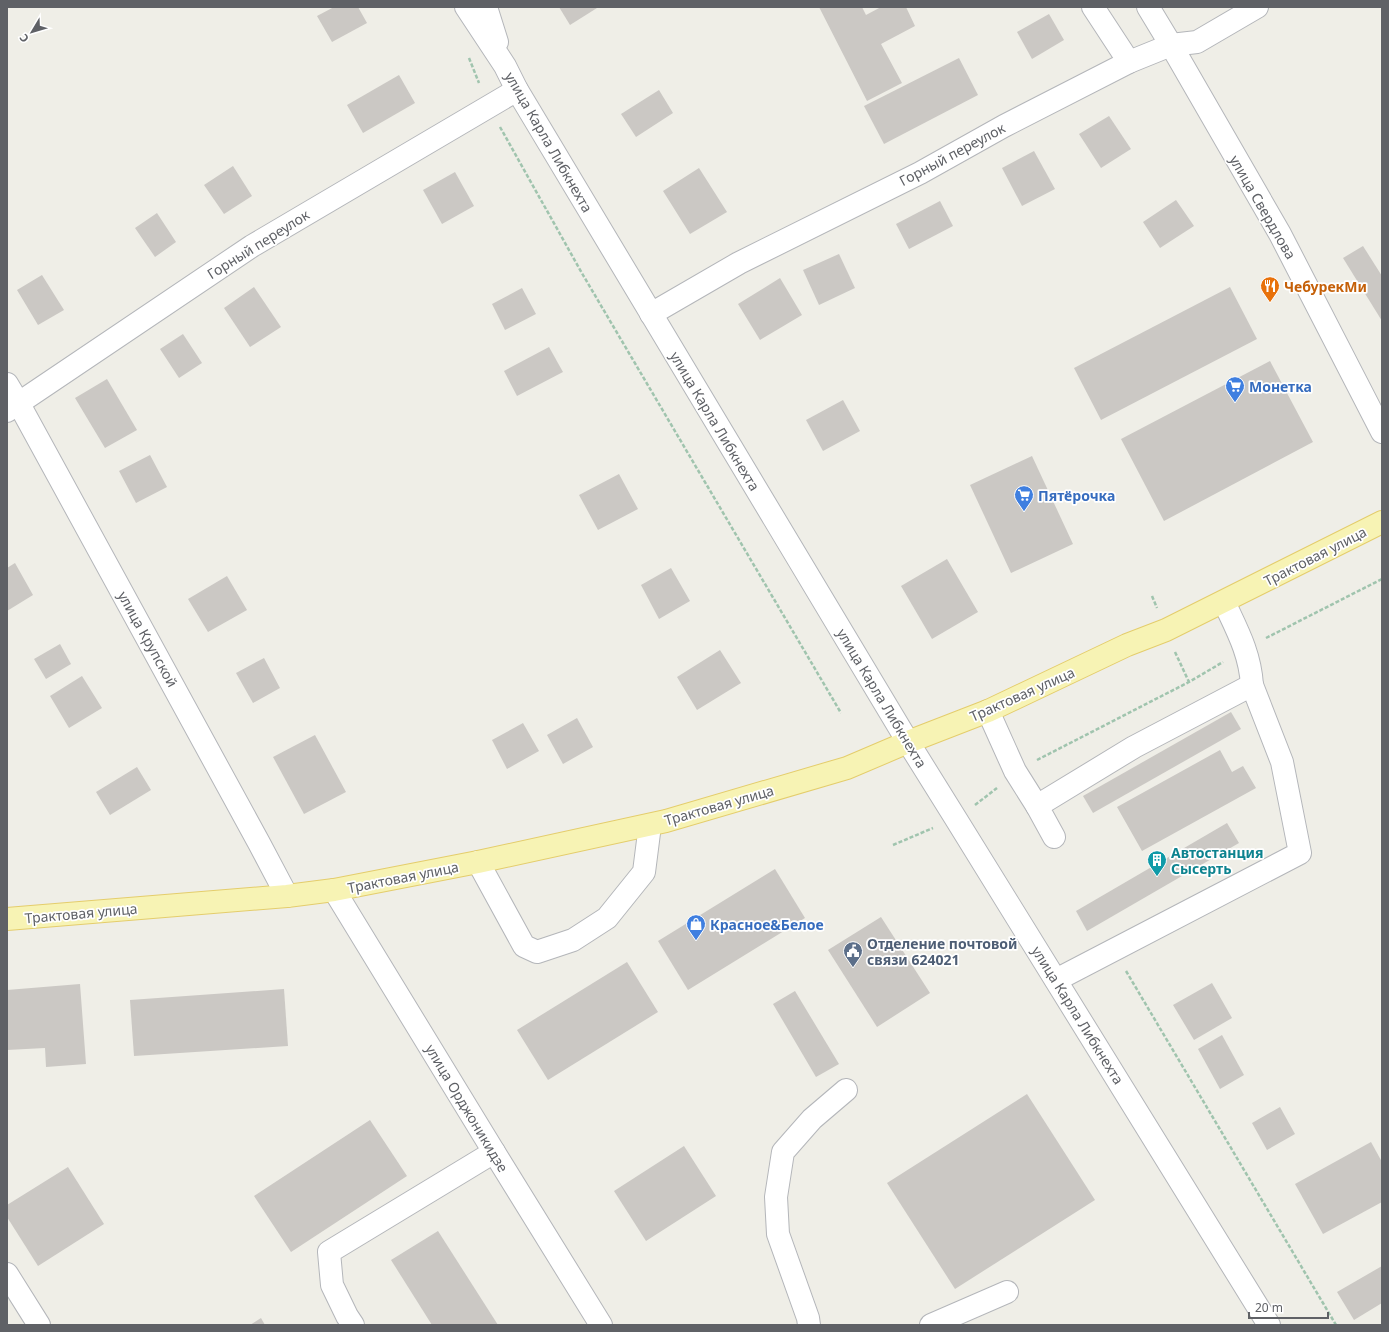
<svg xmlns="http://www.w3.org/2000/svg" width="1389" height="1332" font-family="'Noto Sans',sans-serif">
<style>
.building{fill:#cbc8c4}
.lines{fill:none;stroke-linecap:round;stroke-linejoin:round}
.minor-casing{stroke:#b4b6ba;stroke-width:24}
.major-casing{stroke:#e4cd6c;stroke-width:24}
.path{stroke:#a0c4ae;stroke-width:2.5;stroke-dasharray:4 2;stroke-linecap:butt}
.minor{stroke:#fff;stroke-width:22}
.major{stroke:#f7f3b4;stroke-width:22}
.labels{text-anchor:middle;dominant-baseline:central;stroke-width:3.5;stroke-linejoin:round;paint-order:stroke}
.street-label{font-size:14px;fill:#5f6166;stroke:#fff}
.food-label{font-size:14px;font-weight:bold;fill:#c56008;stroke:#fff;text-anchor:start}
.shop-label{font-size:14px;font-weight:bold;fill:#366cbe;stroke:#fff;text-anchor:start}
.culture-label{font-size:14px;font-weight:bold;fill:#0d838f;stroke:#fff;text-anchor:start}
.service-label{font-size:14px;font-weight:bold;fill:#4e5e75;stroke:#fff;text-anchor:start}
</style>
<rect width="100%" height="100%" fill="#efeee7"/>
<g class="building">
<path d="M334 7H358L367 23 332 42 317 16Z"/>
<path d="M559 7H596L597 8 570 25Z"/>
<path d="M819 7H862L866 15 881 7H906L915 26 881 44 902 83 867 101Z"/>
<path d="M1049 14 1064 40 1032 59 1017 32Z"/>
<path d="M959 58 978 95 884 144 864 106Z"/>
<path d="M399 75 415 103 363 133 347 105Z"/>
<path d="M659 90 673 113 636 137 621 114Z"/>
<path d="M1109 116 1131 149 1101 168 1079 134Z"/>
<path d="M1034 151 1055 189 1022 206 1002 168Z"/>
<path d="M233 166 252 196 224 214 204 185Z"/>
<path d="M699 168 727 212 690 234 663 191Z"/>
<path d="M455 172 474 206 442 224 423 190Z"/>
<path d="M1176 200 1194 226 1160 248 1143 222Z"/>
<path d="M940 201 953 226 909 249 896 224Z"/>
<path d="M157 213 176 242 155 257 135 228Z"/>
<path d="M1363 246 1382 276V321L1343 258Z"/>
<path d="M839 254 855 288 819 305 803 270Z"/>
<path d="M42 275 64 310 38 325 17 290Z"/>
<path d="M780 278 802 315 760 340 738 304Z"/>
<path d="M254 287 281 327 250 347 224 308Z"/>
<path d="M1230 287 1257 339 1101 420 1074 368Z"/>
<path d="M522 288 536 314 505 330 492 304Z"/>
<path d="M183 334 202 363 179 378 160 349Z"/>
<path d="M549 347 563 372 517 396 504 371Z"/>
<path d="M1270 361 1313 442 1164 521 1121 439Z"/>
<path d="M107 379 137 430 105 448 75 398Z"/>
<path d="M843 400 860 431 823 451 806 420Z"/>
<path d="M150 455 167 487 136 503 119 471Z"/>
<path d="M1032 456 1073 544 1011 573 970 485Z"/>
<path d="M619 474 638 509 598 530 579 495Z"/>
<path d="M947 559 978 612 932 639 901 586Z"/>
<path d="M15 563 33 595 7 611V568Z"/>
<path d="M671 568 690 601 659 619 641 585Z"/>
<path d="M227 576 247 610 208 632 188 599Z"/>
<path d="M60 644 71 664 46 679 34 659Z"/>
<path d="M720 650 741 683 697 710 677 677Z"/>
<path d="M264 658 280 688 253 703 236 673Z"/>
<path d="M82 676 102 708 69 728 50 696Z"/>
<path d="M1231 712 1241 729 1093 813 1083 796Z"/>
<path d="M577 718 593 747 563 764 547 735Z"/>
<path d="M523 723 539 751 507 769 492 740Z"/>
<path d="M315 735 346 792 304 814 273 757Z"/>
<path d="M1220 750 1232 772 1243 766 1256 788 1142 851 1117 807Z"/>
<path d="M137 767 151 790 110 815 96 792Z"/>
<path d="M1227 823 1239 843 1087 931 1076 911Z"/>
<path d="M775 869 805 918 688 990 658 941Z"/>
<path d="M881 917 930 993 877 1027 828 950Z"/>
<path d="M627 962 658 1012 548 1080 517 1030Z"/>
<path d="M1212 983 1232 1018 1194 1040 1173 1005Z"/>
<path d="M80 984 86 1064 46 1067 45 1048 7 1050V990Z"/>
<path d="M284 989 288 1046 134 1056 130 1000Z"/>
<path d="M795 991 839 1064 816 1077 773 1004Z"/>
<path d="M1222 1035 1244 1075 1220 1089 1198 1049Z"/>
<path d="M1027 1094 1095 1200 955 1289 887 1183Z"/>
<path d="M1280 1107 1295 1134 1267 1150 1252 1123Z"/>
<path d="M370 1120 407 1176 291 1252 254 1196Z"/>
<path d="M1371 1142 1382 1162V1202L1323 1234 1295 1184Z"/>
<path d="M684 1146 716 1196 646 1241 614 1191Z"/>
<path d="M68 1167 104 1224 38 1266 7 1217V1205Z"/>
<path d="M438 1231 498 1325H432L391 1260Z"/>
<path d="M1382 1266V1303L1354 1320 1337 1292Z"/>
<path d="M261 1318 265 1325H250Z"/>
</g>
<g class="lines">
<defs>
<g id="minor">
<path d="M466 7 505 66 517 90 908 742 956 819 1269 1325"/>
<path d="M486 7 497 42"/>
<path d="M1093 7 1129 62"/>
<path d="M1148 7 1171 45 1280 234 1382 432"/>
<path d="M651 314 739 263 920 173 1004 126 1129 62 1171 45 1197 42 1257 7"/>
<path d="M7 384 19 404 259 843 287 896"/>
<path d="M7 411 252 246 517 90"/>
<path d="M1224 602C1237 630 1250 653 1252 685"/>
<path d="M988 711 1015 771 1037 806"/>
<path d="M1054 837 1037 806 1134 747 1252 685 1282 762 1300 853 1056 980"/>
<path d="M478 862 524 946 537 952 573 940 607 918 644 872 650 825"/>
<path d="M334 890 494 1152 601 1325"/>
<path d="M7 1274 39 1325"/>
<path d="M353 1325 347 1316 332 1285 329 1252 494 1152"/>
<path d="M809 1325 808 1318 778 1234 776 1197 783 1152 812 1119 846 1090"/>
<path d="M931 1325 1007 1292"/>
</g>
<path id="major" d="M7 919 287 896 334 890 478 862 666 821 847 768 908 742 988 711 1127 645 1166 630 1382 522"/>
</defs>
<use href="#minor" class="minor-casing"/>
<use href="#major" class="major-casing"/>
<g class="path">
<path d="M469 58 479 83"/>
<path d="M500 127 583 275 841 713"/>
<path d="M1152 596 1157 608"/>
<path d="M1266 638 1382 579"/>
<path d="M1175 652 1189 682"/>
<path d="M1037 760 1189 682 1223 662"/>
<path d="M975 805 997 788"/>
<path d="M893 845 933 828"/>
<path d="M1126 971 1336 1325"/>
</g>
<use href="#minor" class="minor"/>
<use href="#major" class="major"/>
</g>
<defs>
<symbol id="restaurant-pin" viewBox="-11 -11 22 30"><path d="M0 17L-7.5 6A9.5 9.5 0 1 1 7.5 6Z" fill="#e8710a" stroke="#fff"/><path d="M-5-6h1v4h1v-4h1v4h1v-4h1v5L-1.5 .5V6h-2V.5L-5-1ZM5-6V6H3V1.5H1.5Q1.5-4 5-6Z" fill="#fff"/></symbol>
<symbol id="supermarket-pin" viewBox="-11 -11 22 30"><path d="M0 17L-7.5 6A9.5 9.5 0 1 1 7.5 6Z" fill="#3f7fe0" stroke="#fff"/><path d="M-6-5.5h2.5l.6 2H6L4.5 2H-2.5L-4.4-4H-6ZM-1.5 3.2a1.3 1.3 0 1 0 .1 0ZM3 3.2a1.3 1.3 0 1 0 .1 0Z" fill="#fff"/></symbol>
<symbol id="building-pin" viewBox="-11 -11 22 30"><path d="M0 17L-7.5 6A9.5 9.5 0 1 1 7.5 6Z" fill="#0f9aa8" stroke="#fff"/><path d="M-4-6H4V6H1V3H-1V6H-4ZM-2.5-4.3h1.7v1.8h-1.7ZM.8-4.3h1.7v1.8H.8ZM-2.5-1h1.7V.8h-1.7ZM.8-1h1.7V.8H.8Z" fill="#fff"/></symbol>
<symbol id="shop-pin" viewBox="-11 -11 22 30"><path d="M0 17L-7.5 6A9.5 9.5 0 1 1 7.5 6Z" fill="#3f7fe0" stroke="#fff"/><path d="M-5-2.5h2.3a2.7 3.5 0 0 1 5.4 0H5L5.5 6h-11ZM-1.5-2.5h3a1.5 2.3 0 0 0-3 0Z" fill="#fff"/></symbol>
<symbol id="civic-pin" viewBox="-11 -11 22 30"><path d="M0 17L-7.5 6A9.5 9.5 0 1 1 7.5 6Z" fill="#5c6f8a" stroke="#fff"/><path d="M-.6-6.5H3V-4.5H.6V-3L4-1V1h2V6H-6V1h2V-1L-.6-3ZM-1.2 2.5V6h2.4V2.5Z" fill="#fff"/></symbol>
</defs>
<g fill-rule="evenodd">
<use href="#restaurant-pin" x="1259" y="275" width="22" height="30"/>
<use href="#supermarket-pin" x="1224" y="375" width="22" height="30"/>
<use href="#supermarket-pin" x="1013" y="484" width="22" height="30"/>
<use href="#building-pin" x="1146" y="849" width="22" height="30"/>
<use href="#shop-pin" x="685" y="913" width="22" height="30"/>
<use href="#civic-pin" x="842" y="940" width="22" height="30"/>
</g>
<g class="labels">
<g class="street-label">
<text transform="translate(549 142) rotate(60)">улица Карла Либкнехта</text>
<text transform="translate(952 154) rotate(-28)">Горный переулок</text>
<text transform="translate(1263 207) rotate(60)">улица Свердлова</text>
<text transform="translate(258 244) rotate(-32)">Горный переулок</text>
<text transform="translate(715 421) rotate(59)">улица Карла Либкнехта</text>
<text transform="translate(1315 556) rotate(-27)">Трактовая улица</text>
<text transform="translate(148 639) rotate(61)">улица Крупской</text>
<text transform="translate(1022 694) rotate(-24)">Трактовая улица</text>
<text transform="translate(882 698) rotate(59)">улица Карла Либкнехта</text>
<text transform="translate(719 805) rotate(-16)">Трактовая улица</text>
<text transform="translate(403 877) rotate(-11)">Трактовая улица</text>
<text transform="translate(81 913) rotate(-5)">Трактовая улица</text>
<text transform="translate(1078 1015) rotate(58)">улица Карла Либкнехта</text>
<text transform="translate(467 1108) rotate(59)">улица Орджоникидзе</text>
</g>
<g class="food-label">
<text x="1284" y="286">ЧебурекМи</text>
</g>
<g class="shop-label">
<text x="1249" y="386">Монетка</text>
<text x="1038" y="495">Пятёрочка</text>
<text x="710" y="924">Красное&amp;Белое</text>
</g>
<g class="culture-label">
<text x="1171" y="852">Автостанция<tspan x="1171" dy="16">Сысерть</tspan></text>
</g>
<g class="service-label">
<text x="867" y="943">Отделение почтовой<tspan x="867" dy="16">связи 624021</tspan></text>
</g>
</g>
<rect width="1389" height="1332" fill="none" stroke="#5f6166" stroke-width="16"/>
<g transform="translate(32 32) rotate(232)" stroke="#ffffff" stroke-width="3" paint-order="stroke">
<path d="M0-3L7 15L0 10L-7 15Z" fill="#5f6166"/>
<text y="-6" font-size="11" font-weight="bold" text-anchor="middle" fill="#5f6166">С</text>
</g>
<path d="M1249 1312v6h79v-6" fill="none" stroke="#5f6166" stroke-width="2"/>
<text x="1255" y="1312" font-size="12" fill="#5f6166" stroke="#ffffff" stroke-width="3" paint-order="stroke">20 m</text>
</svg>
